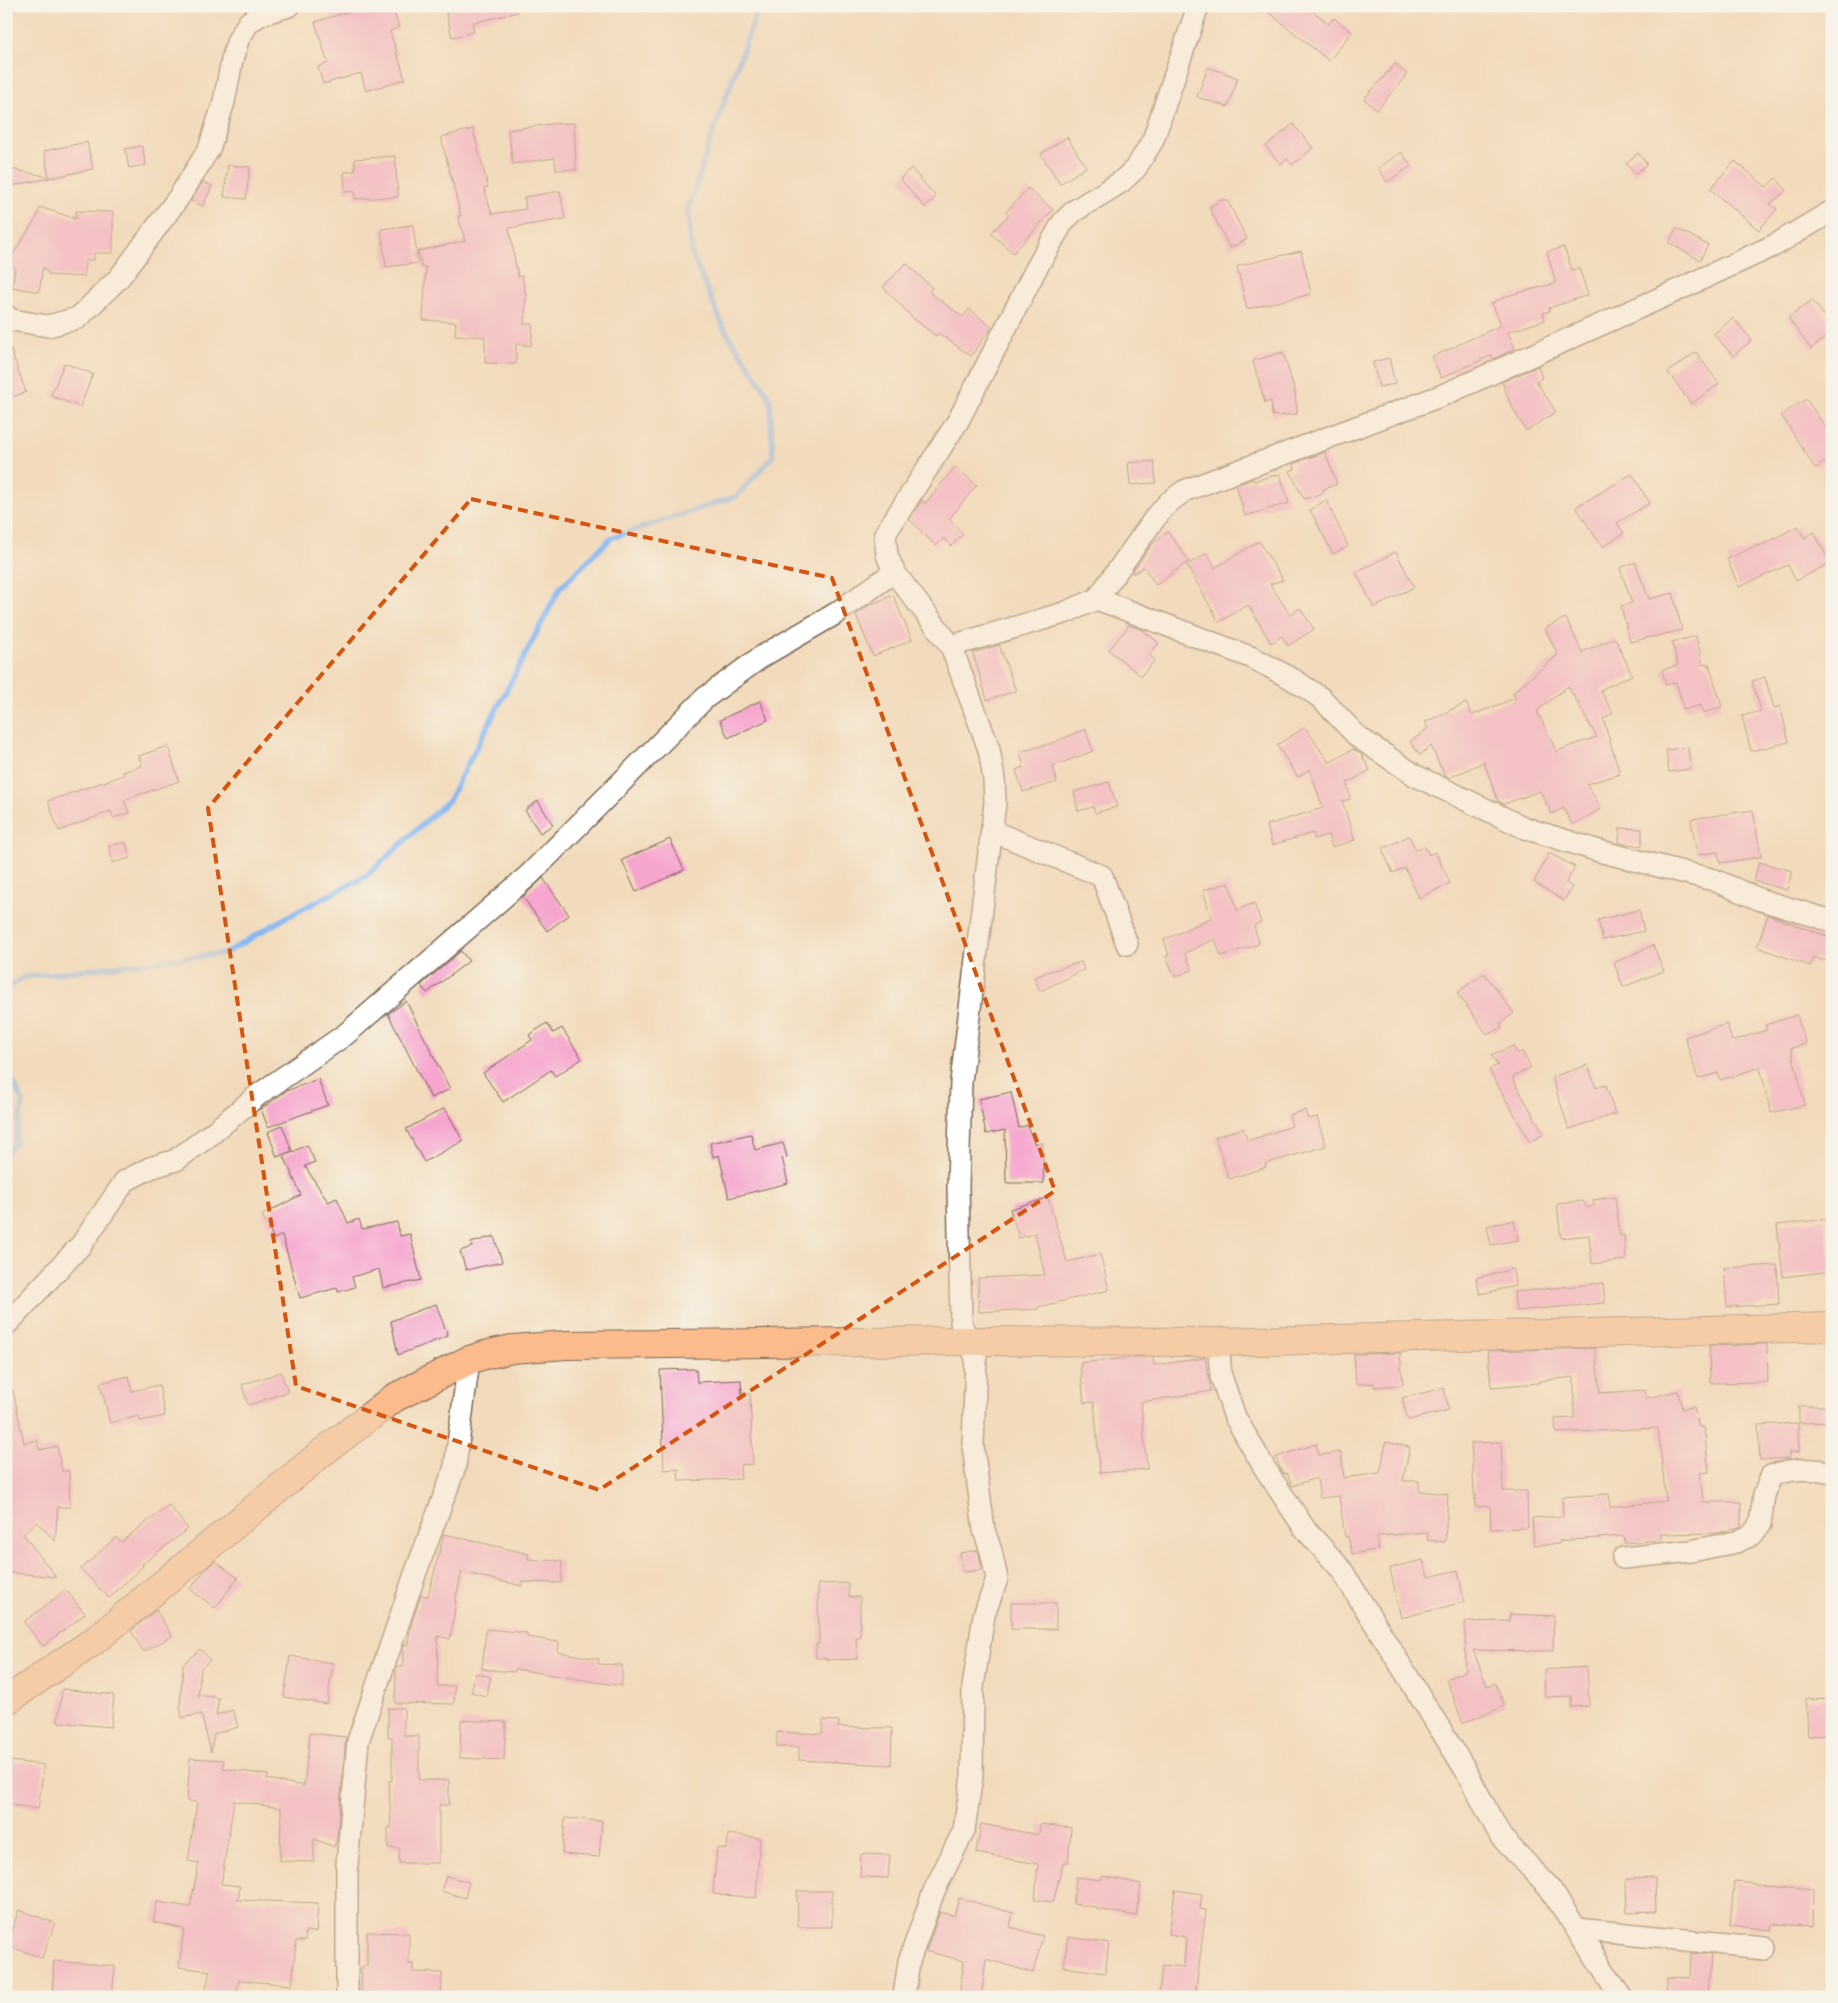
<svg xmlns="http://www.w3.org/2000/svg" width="1838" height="2003" font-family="'Old Standard TT',serif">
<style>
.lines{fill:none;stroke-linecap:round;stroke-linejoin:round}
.stream{stroke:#85b7f1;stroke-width:5.5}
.building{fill:#f6a5cf;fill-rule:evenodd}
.minor-casing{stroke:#7b6855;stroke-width:24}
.major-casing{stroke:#7b6855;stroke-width:30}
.minor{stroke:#fff;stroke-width:21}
.major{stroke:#fbbb8d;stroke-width:28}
.marked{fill:none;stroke:#d7540e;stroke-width:4;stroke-dasharray:10 6;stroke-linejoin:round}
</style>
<rect width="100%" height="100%" fill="#f7f3e8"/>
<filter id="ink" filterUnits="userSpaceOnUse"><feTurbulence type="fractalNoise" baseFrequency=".02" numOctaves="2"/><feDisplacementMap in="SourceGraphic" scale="10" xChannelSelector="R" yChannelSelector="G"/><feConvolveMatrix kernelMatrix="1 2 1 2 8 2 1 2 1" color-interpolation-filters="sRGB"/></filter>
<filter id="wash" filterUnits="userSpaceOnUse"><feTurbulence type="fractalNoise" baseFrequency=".0096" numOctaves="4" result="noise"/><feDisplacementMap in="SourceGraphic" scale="20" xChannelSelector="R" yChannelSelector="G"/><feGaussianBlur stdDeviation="1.12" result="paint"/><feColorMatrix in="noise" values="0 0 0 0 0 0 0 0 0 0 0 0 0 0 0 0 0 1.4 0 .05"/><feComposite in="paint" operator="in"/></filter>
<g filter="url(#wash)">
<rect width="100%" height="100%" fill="#f2dbbc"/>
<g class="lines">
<g class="stream">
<path d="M6 989 24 977 226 953 285 918 366 876 449 800 560 588 611 538 737 496 773 456 770 398 724 328 692 255 688 210 713 133 759 6"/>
<path d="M6 1068 23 1102 15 1143 6 1153"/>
</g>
</g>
<g id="blocks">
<g class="building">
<path d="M368 6H392L399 28 390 31 405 79 366 91 361 73 323 84 318 67 328 63 315 22Z"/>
<path d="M469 6H517L518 12 472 23 474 32 452 37 446 12Z"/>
<path d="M1261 6H1307L1329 24 1334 18 1352 32 1329 61Z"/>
<path d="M1395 64 1407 74 1377 110 1364 99Z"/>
<path d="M1208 67 1238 78 1228 107 1197 97Z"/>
<path d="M574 123 576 170H556L555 158 513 164 508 130 551 124Z"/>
<path d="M1293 124 1313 148 1292 165 1287 159 1280 164 1266 146Z"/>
<path d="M473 129 488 187 484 188 492 214 526 209 524 197 560 191 565 219 509 228 518 277 522 276 526 296 524 324H533L531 346 516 344V364L485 363V337L455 335 456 322 423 320 426 267 422 268 418 251 465 241 458 216H461L441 137Z"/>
<path d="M1067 137 1086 167 1060 184 1041 154Z"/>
<path d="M87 142 93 169 6 187V168L49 177 44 151Z"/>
<path d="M142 146 146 165 129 168 125 149Z"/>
<path d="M1402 152 1411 166 1387 182 1378 168Z"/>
<path d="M1638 153 1647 164 1635 174 1626 163Z"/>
<path d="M395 156 398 197 355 199V191L345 192 344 172 355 171V159Z"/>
<path d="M1735 161 1766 187 1776 178 1786 190 1770 204 1777 209 1759 230 1710 189Z"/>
<path d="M228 165 250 167 246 199 224 197Z"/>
<path d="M911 168 936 197 925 207 900 179Z"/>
<path d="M203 182 212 186 203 206 191 201Z"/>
<path d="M1028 188 1053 210 1013 253 991 233 1009 215 1006 212Z"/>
<path d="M1221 200H1227L1247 239 1230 248 1209 207Z"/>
<path d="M40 207 76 219V211L113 212V253H94V260H85L84 277 49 275 43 267 39 292 12 287 15 268 6 265 37 217Z"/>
<path d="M413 225 418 263 386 267 381 229Z"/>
<path d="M1676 228 1708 245 1700 260 1669 243Z"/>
<path d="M1564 247 1572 270 1579 268 1588 295 1549 308 1550 311 1543 313 1545 320 1508 332 1515 349 1493 359 1492 355 1441 378 1432 357 1501 325 1492 303 1507 296 1556 283 1547 252Z"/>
<path d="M1301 251 1311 294 1247 309 1237 266Z"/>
<path d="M906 263 932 288 929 292 963 317 969 309 992 327 971 356 938 333 936 336 914 319 883 287Z"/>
<path d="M1812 300 1832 325V332L1811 349 1788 318Z"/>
<path d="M1733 318 1752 340 1733 356 1714 334Z"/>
<path d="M6 342H8L26 392 6 399Z"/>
<path d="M1283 352 1295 391 1297 414 1272 416 1271 401 1265 403 1253 361Z"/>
<path d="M1696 352 1719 384 1691 404 1668 372Z"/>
<path d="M1389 358 1395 384 1379 387 1373 362Z"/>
<path d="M64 363 93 374 80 407 51 396Z"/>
<path d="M1538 366 1542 378 1536 381 1556 412 1526 431 1511 405 1502 382Z"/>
<path d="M1806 399 1832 436V458L1815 468 1781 415Z"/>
<path d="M1325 452 1337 484 1322 490 1324 493 1304 499 1290 471 1295 469 1293 464Z"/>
<path d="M1154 461 1156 483 1130 485 1128 463Z"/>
<path d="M955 467 977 485 949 519 963 534 951 546 944 538 936 546 909 519 922 500 925 504Z"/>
<path d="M1280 474 1289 503 1245 516 1236 485 1253 479 1254 481Z"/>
<path d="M1632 474 1650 503 1617 523 1624 533 1602 547 1576 507Z"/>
<path d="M1326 500 1348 546 1333 554 1310 510Z"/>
<path d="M1798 526 1804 538 1814 532 1830 563 1796 581 1788 565 1739 587 1727 559 1758 545V547Z"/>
<path d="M1168 532 1189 561 1156 585 1144 567 1133 574 1132 572 1153 543Z"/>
<path d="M1259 541 1283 580 1270 584 1290 615 1300 608 1314 629 1288 646 1282 636 1271 643 1248 605 1219 622 1187 565 1207 553 1215 568Z"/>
<path d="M1396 552 1414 587 1374 608 1356 572Z"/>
<path d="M1635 562 1649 599 1673 593 1682 630 1630 642 1621 606 1632 603 1620 568Z"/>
<path d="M893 595 912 640 873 656 856 615 869 605Z"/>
<path d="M1566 618 1582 652 1615 638 1632 675 1600 690 1613 713 1603 719 1620 774 1587 784 1601 809 1572 825 1563 808 1552 814 1540 791 1504 804 1498 801 1484 762 1449 778 1445 776 1431 746 1420 755 1410 742 1428 728 1425 722 1466 703 1472 715 1516 698 1512 693 1558 655 1545 628ZM1568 686 1597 737 1567 747 1557 752 1537 711Z"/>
<path d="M1129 625 1143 630 1159 643 1149 655 1155 660 1141 676 1109 650Z"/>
<path d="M1696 636 1703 665 1709 664 1722 707 1703 713 1701 705 1684 710 1676 682 1666 685 1662 670 1678 665 1672 642Z"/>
<path d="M999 645 1016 691 987 700 973 653Z"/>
<path d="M1765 677 1774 708 1780 706 1789 742 1751 751 1742 716 1761 711 1752 681Z"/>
<path d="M760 701 768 720 728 738 720 720Z"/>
<path d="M1305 727 1329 763 1353 749 1361 754 1370 770 1347 783 1350 799 1342 801 1355 840 1332 847 1328 835 1314 839 1313 833 1272 845 1267 825 1323 808 1310 769 1298 777 1277 745Z"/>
<path d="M1085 729 1093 751 1053 766 1057 782 1023 792 1016 770 1024 767 1020 752 1055 742Z"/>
<path d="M168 746 179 781 124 800 129 813 113 818 111 811 59 831 48 801 124 775 123 772 142 766 139 756Z"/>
<path d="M1688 747 1690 769 1669 772 1666 750Z"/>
<path d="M1109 782 1117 807 1095 813 1093 807 1078 811 1074 792Z"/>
<path d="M538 801 553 825 540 833 525 810Z"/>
<path d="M1753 810 1761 857 1720 863 1718 852 1697 855 1691 819Z"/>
<path d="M1620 828 1642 829V846L1619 843Z"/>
<path d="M1409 836 1416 850 1424 846 1429 855 1435 852 1450 883 1419 898 1405 868 1393 873 1382 849Z"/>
<path d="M670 839 684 870 636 892 622 860Z"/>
<path d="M120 843H126L130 858 112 863 109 846Z"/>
<path d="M1549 853 1575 867 1566 883 1572 887 1564 901 1534 882Z"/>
<path d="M1759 862 1792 871 1787 890 1754 881Z"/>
<path d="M543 878 569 915 547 931 523 897Z"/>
<path d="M1229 883 1237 910 1254 903 1261 922 1254 926 1259 944 1221 956 1215 939 1185 953 1192 970 1175 977 1166 956 1169 955 1164 940 1211 918 1203 890Z"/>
<path d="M1639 910 1644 931 1603 940 1598 920Z"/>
<path d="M1768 915 1832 938V944L1825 961 1813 957 1810 966 1757 947Z"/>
<path d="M1653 945 1664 971 1623 987 1614 963Z"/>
<path d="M461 951 469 961 427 993 421 985Z"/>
<path d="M1081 962 1084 970 1040 991 1034 978 1047 972Z"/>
<path d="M1484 973 1514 1013 1500 1024 1502 1028 1487 1034 1457 993Z"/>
<path d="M406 1001 450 1089 431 1098 388 1014Z"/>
<path d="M1797 1015 1806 1044 1791 1048 1805 1105 1771 1113 1760 1067 1720 1080 1718 1073 1698 1079 1685 1037 1727 1024 1732 1041 1767 1030 1765 1025Z"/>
<path d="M547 1023 553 1033 562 1028 582 1059 555 1076 551 1070 503 1102 483 1073 532 1040 529 1035Z"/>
<path d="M1513 1046 1518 1054 1522 1051 1531 1067 1512 1078 1544 1134 1530 1142 1489 1070 1498 1065 1491 1055Z"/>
<path d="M1588 1065 1596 1088 1606 1085 1615 1114 1569 1129 1552 1077Z"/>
<path d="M318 1079 328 1105 268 1127 261 1109 286 1091Z"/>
<path d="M1011 1092 1019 1128 1027 1125 1034 1143H1043L1044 1183H1006L1005 1130 986 1134 979 1099Z"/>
<path d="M445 1108 463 1141 424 1162 406 1129Z"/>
<path d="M1305 1110 1308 1119 1317 1117 1326 1146 1265 1164 1266 1167 1229 1179 1215 1137 1243 1128 1247 1141 1292 1126 1289 1115Z"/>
<path d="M282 1125 292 1151 277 1157 268 1132Z"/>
<path d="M751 1134 755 1150 783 1143 787 1157 782 1158 788 1183 729 1198 719 1155 713 1157 710 1143Z"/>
<path d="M307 1145 315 1162 305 1166 328 1202 337 1198 348 1223 359 1219 362 1229 397 1222 400 1236 410 1234 421 1280 383 1288 379 1269 352 1277 355 1287 338 1292 337 1288 300 1298 282 1235 274 1239 262 1215 301 1195 284 1156Z"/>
<path d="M1615 1197 1620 1236 1624 1235 1626 1260 1592 1264 1589 1235 1561 1238 1557 1204 1583 1201 1587 1208 1595 1205 1593 1200Z"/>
<path d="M1048 1198 1067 1262 1100 1254 1109 1290 1038 1307V1309L979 1312 978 1278 1045 1275 1035 1233 1019 1238 1010 1209Z"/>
<path d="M1825 1219 1832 1271 1783 1277 1777 1225Z"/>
<path d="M1514 1220 1518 1240 1491 1245 1487 1226Z"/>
<path d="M494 1236 502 1262 466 1270 460 1251 472 1247 471 1243Z"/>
<path d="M1777 1265 1779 1304 1727 1307 1724 1268Z"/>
<path d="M1513 1269 1515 1286 1480 1294 1476 1278Z"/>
<path d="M1603 1283 1605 1303 1516 1311 1514 1292Z"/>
<path d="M436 1304 448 1336 398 1355 391 1321Z"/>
<path d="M1767 1344 1768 1382 1710 1383 1709 1346Z"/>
<path d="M1595 1348 1600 1393 1645 1390 1646 1398 1678 1391 1682 1409 1694 1407 1699 1427H1704L1709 1472 1700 1473 1703 1502H1741V1526L1718 1533 1661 1534V1540L1625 1543 1624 1536 1559 1541V1544L1534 1545 1532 1518 1563 1516 1562 1497 1609 1494 1610 1507 1666 1501 1658 1428 1556 1433 1555 1419 1574 1418V1377L1539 1381V1383L1491 1387 1488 1351Z"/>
<path d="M1400 1353 1403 1385 1374 1387V1383L1356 1384 1354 1354Z"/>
<path d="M1138 1357H1153L1154 1365 1205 1358 1211 1391 1141 1402 1147 1469 1100 1473 1094 1402 1084 1403 1080 1363Z"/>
<path d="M696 1369 697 1382 741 1380 742 1394H750L753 1464 740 1465 741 1479 679 1481 678 1469 664 1470 660 1370Z"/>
<path d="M281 1372 288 1392 248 1405 242 1385Z"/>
<path d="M129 1376 132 1391 159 1385 165 1416 140 1421 139 1416 110 1423 100 1383Z"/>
<path d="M1444 1388 1449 1410 1408 1420 1402 1398Z"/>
<path d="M13 1390 24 1443 37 1440 39 1450 57 1446 62 1471H69L70 1507H58L55 1541 37 1522 23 1534 56 1577 6 1572 9 1515H6V1391Z"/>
<path d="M1799 1406H1830L1831 1422 1799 1423Z"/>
<path d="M1798 1423 1799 1452H1789V1458L1760 1460 1758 1425Z"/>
<path d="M1386 1442 1410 1447 1403 1481H1419V1491L1448 1494 1445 1542 1427 1540 1428 1532 1377 1536 1379 1549 1352 1554 1348 1537H1345L1339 1496 1320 1498 1317 1478 1292 1486 1287 1473 1284 1474 1280 1468 1276 1457 1316 1444 1319 1455 1341 1452 1344 1478 1380 1473Z"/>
<path d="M1501 1442 1503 1491H1527L1528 1528 1491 1529 1490 1506 1475 1507 1471 1443Z"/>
<path d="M169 1505 188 1529 142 1564 143 1566 109 1598 81 1569 116 1537 121 1542Z"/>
<path d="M444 1534 529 1554 528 1559 562 1561 561 1583 522 1582V1586L462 1572 455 1601H456L450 1639 438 1636 437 1686H455L454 1704 395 1703 396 1668V1667H403V1648L404 1645H407L411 1625 421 1595 428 1596Z"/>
<path d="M978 1550 982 1570 963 1572 960 1553Z"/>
<path d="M1423 1560 1428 1577 1458 1570 1464 1602 1401 1618 1390 1568Z"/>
<path d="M215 1561 238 1578 215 1608 190 1589 205 1570Z"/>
<path d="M848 1583 849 1597H860V1637H856L857 1659 827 1660 826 1658H816V1644H819L818 1584Z"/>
<path d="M66 1590 85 1614 43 1646 24 1622Z"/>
<rect x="1011" y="1603" width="45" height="26"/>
<path d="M156 1610 172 1636 144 1652 131 1631Z"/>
<path d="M1510 1614 1554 1616 1553 1651 1473 1650 1487 1686 1495 1683 1505 1706 1463 1723 1446 1679 1466 1671 1465 1622 1509 1621Z"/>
<path d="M486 1629 527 1633V1637L559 1642 558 1652 599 1659 598 1664 622 1665V1686L515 1669 514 1672 482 1669Z"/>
<path d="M200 1649 210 1660 201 1668 198 1695 219 1698 216 1715 233 1710 238 1727 214 1734 211 1752 201 1714 182 1718 180 1706 183 1664Z"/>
<path d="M290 1656 333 1663 327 1704 284 1697Z"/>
<path d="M1587 1667 1589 1706 1571 1707V1696L1545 1697 1544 1670Z"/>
<path d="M476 1673 491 1677 486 1696 471 1692Z"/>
<path d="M62 1689 114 1695 111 1727 58 1722Z"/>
<path d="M1832 1698V1735L1808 1736 1806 1699Z"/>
<path d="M388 1708H404V1736H419V1780H449V1805H439V1863H399V1848H388V1828H391L389 1781H392V1737H388Z"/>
<path d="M461 1720 506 1722 504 1760 460 1758Z"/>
<path d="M823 1720 839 1721 838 1727 892 1728 891 1765 799 1760V1747H777V1732L822 1734Z"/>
<path d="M310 1733 346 1737 337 1839 334 1847 314 1839V1862L280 1861 281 1808 234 1801 221 1884 240 1886 238 1900 318 1903 316 1932 305 1931V1941H296L292 1985 239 1980 235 1997H204L210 1971 179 1967 184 1929 153 1922 157 1902 190 1907 199 1863 188 1861 197 1802 187 1801 190 1758 224 1760 223 1768 268 1775 267 1779 304 1786Z"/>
<path d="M11 1761 44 1765 38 1809 6 1804Z"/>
<path d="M565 1818 602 1821 599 1857 562 1854Z"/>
<path d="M981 1824 1039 1835 1040 1824 1071 1828 1068 1863H1063L1053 1902 1035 1900 1038 1864 976 1853Z"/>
<path d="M728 1834 760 1838 756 1898 713 1894 717 1848 727 1849Z"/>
<path d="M861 1854 890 1855 888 1878 860 1877Z"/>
<path d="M446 1876 469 1882 465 1898 441 1891Z"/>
<path d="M1102 1876 1141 1884 1136 1916 1096 1909V1907L1073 1904 1076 1877 1101 1880Z"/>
<path d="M1655 1878 1656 1912 1627 1913 1626 1879Z"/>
<path d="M1734 1882 1813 1889 1812 1926 1772 1924 1771 1930 1730 1925Z"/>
<path d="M1175 1890 1202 1894 1200 1909 1206 1910 1195 1996 1159 1993 1162 1965 1184 1967 1186 1937 1169 1934Z"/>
<path d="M797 1891H832V1927H798Z"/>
<path d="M959 1898 1013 1913 1010 1927 1043 1936 1033 1973 986 1959 981 1997H959L964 1961 926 1951 940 1912 954 1916Z"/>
<path d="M19 1910 55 1923 42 1958 6 1945Z"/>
<path d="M367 1932 409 1933V1964H413V1972L442 1973 441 1997 361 1992 362 1966H367Z"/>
<path d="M1068 1937 1109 1943 1105 1973 1064 1967Z"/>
<path d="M1691 1953 1711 1955 1708 1997H1667L1668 1977 1690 1978Z"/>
<path d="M54 1961 115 1966 112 1997H52Z"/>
</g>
</g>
</g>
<g filter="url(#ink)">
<use href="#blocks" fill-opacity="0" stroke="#7b6855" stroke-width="1"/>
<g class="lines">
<defs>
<g id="minor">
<path d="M6 316 12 320 48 326 78 318 119 278 179 197 209 149 224 102 232 60 238 40 249 22 262 14 289 6"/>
<path d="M894 572 951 646 1064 613 1097 599 1155 518 1168 503 1184 491 1443 395 1665 296 1775 245 1832 211"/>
<path d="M1097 599 1253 658 1294 680 1321 698 1358 737 1416 776 1525 828 1599 851 1714 880 1761 900 1832 921"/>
<path d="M992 831 1102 876 1127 944"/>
<path d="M6 1325 81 1245 125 1181 150 1168 176 1160 210 1135 258 1095 346 1034 529 875 705 698 761 657 835 614 894 572 887 555 885 534 958 421 1036 269 1063 222 1074 211 1121 182 1136 168 1153 140 1198 6"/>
<path d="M1218 1342 1221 1376 1235 1417 1264 1467 1305 1529 1341 1569 1465 1769 1501 1837 1549 1887 1621 1997"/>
<path d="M1623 1558 1691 1551 1736 1542 1752 1535 1760 1524 1764 1495 1771 1476C1792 1468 1810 1468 1832 1473"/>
<path d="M1577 1929 1765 1948"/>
<path d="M347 1997V1865L358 1741 414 1577 455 1467 469 1360"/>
<path d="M904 1997 909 1961 934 1891 964 1830 972 1776 973 1687 984 1615 997 1579 991 1551 984 1530 973 1446 976 1356 967 1341 961 1322 958 1186 961 1082 995 803 994 779 989 749 951 646"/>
</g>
<path id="major" d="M6 1701 94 1641 323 1452 394 1398 469 1360 485 1355 512 1349 566 1345 967 1341 1218 1342 1832 1327"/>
</defs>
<use href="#minor" class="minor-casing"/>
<use href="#major" class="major-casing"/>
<use href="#minor" class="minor"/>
<use href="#major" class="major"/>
</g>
</g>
<path d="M0 0H1838V2003H0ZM471 499 832 578 1055 1191 599 1490 296 1386 208 808Z" fill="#f2dbbc" fill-opacity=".55" fill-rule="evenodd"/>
<path class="marked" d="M471 499 832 578 1055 1191 599 1490 296 1386 208 808Z"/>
<rect width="1838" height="2003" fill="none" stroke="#f7f3e8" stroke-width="25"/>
</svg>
